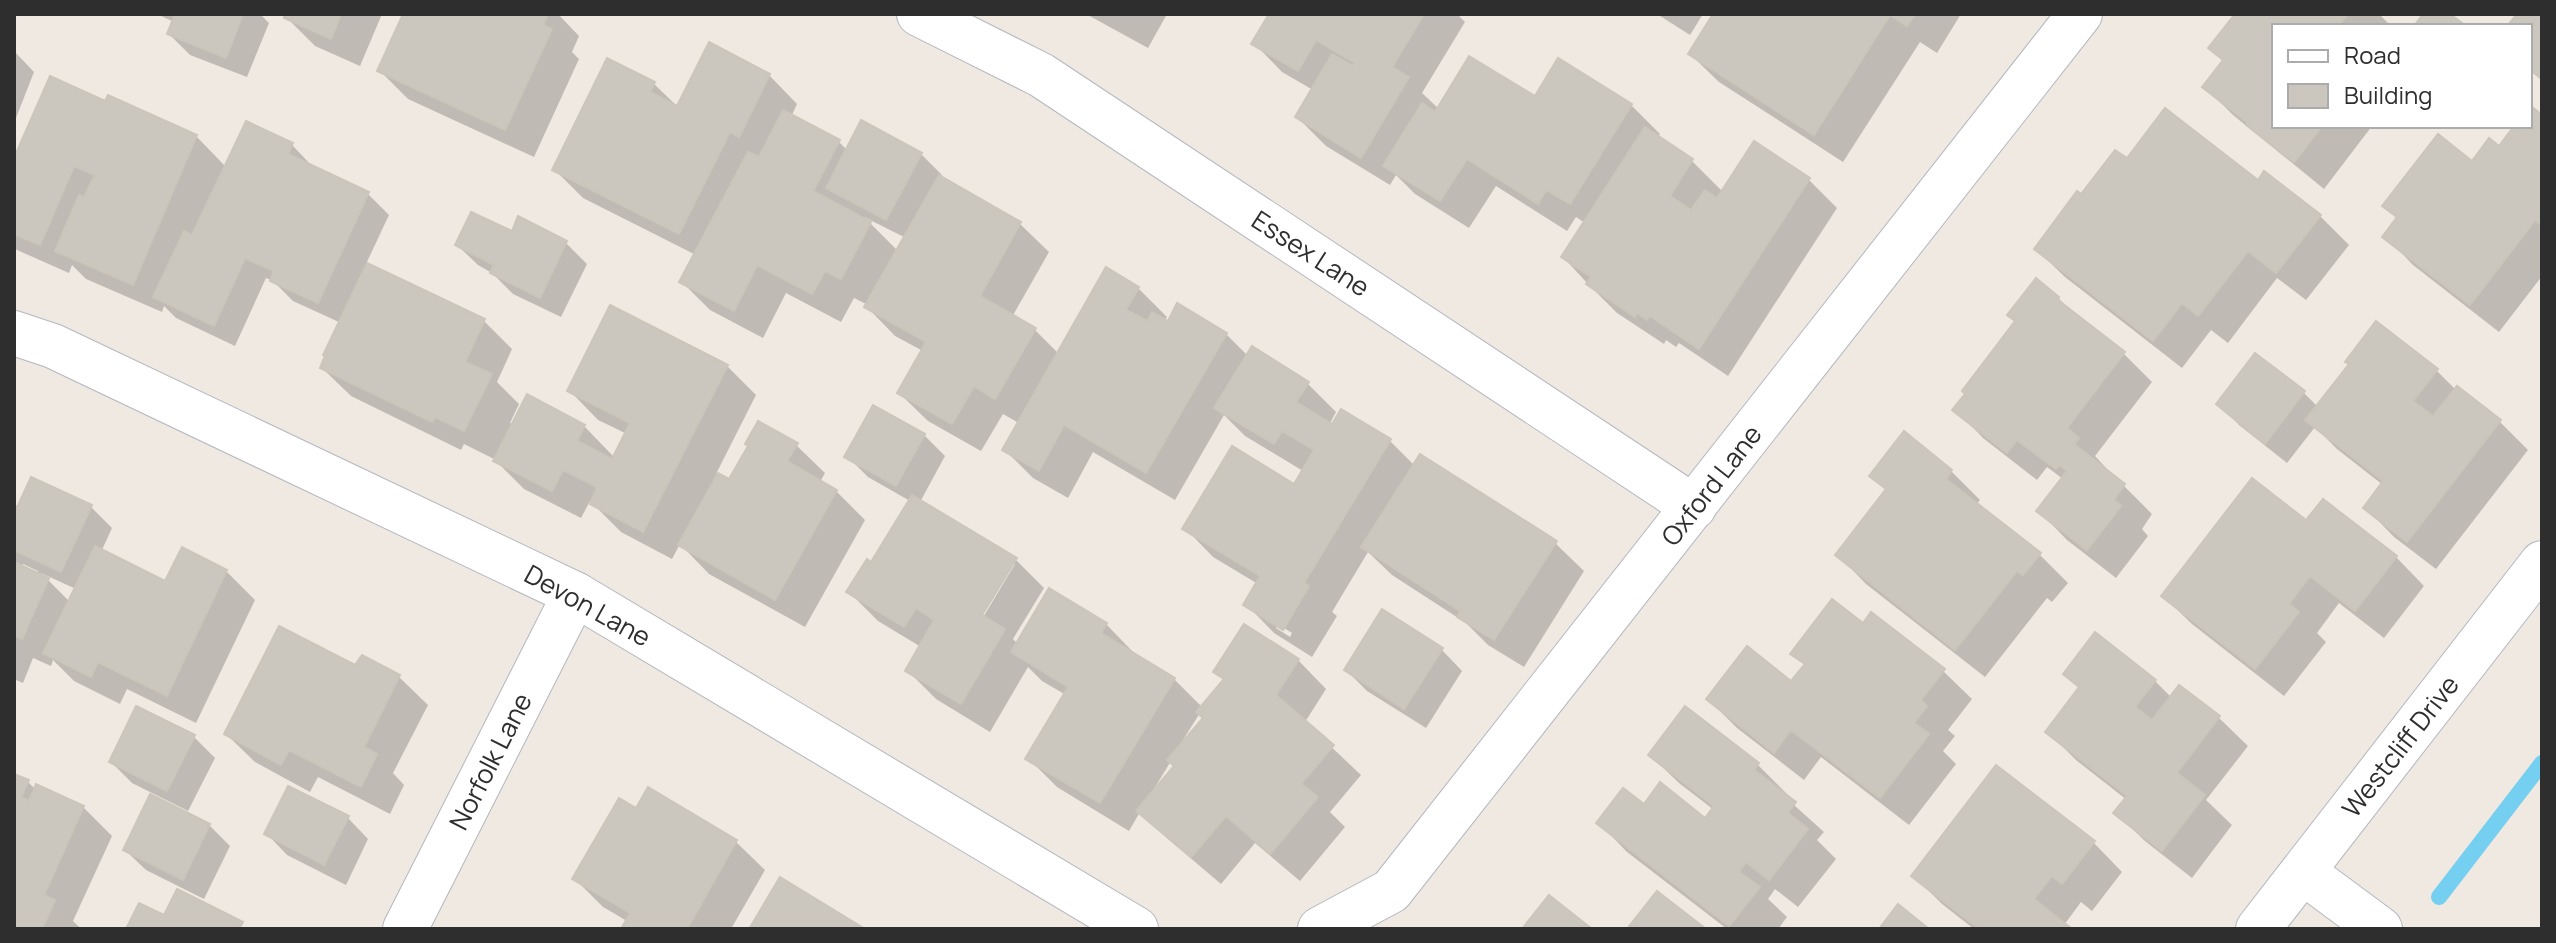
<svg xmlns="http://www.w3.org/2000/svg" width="2556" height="943" font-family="Manrope,sans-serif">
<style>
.shadow{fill:#0003;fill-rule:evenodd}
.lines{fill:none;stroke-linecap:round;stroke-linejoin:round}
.stream{stroke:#75cff0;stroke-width:16}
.building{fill:#cbc7bf;stroke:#cbc5ba;stroke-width:2}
.minor-casing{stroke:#b4b7c1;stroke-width:46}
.minor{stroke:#fff;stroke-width:44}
.labels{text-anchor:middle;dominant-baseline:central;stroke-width:8;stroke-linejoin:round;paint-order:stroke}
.street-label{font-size:26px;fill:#2e2e2e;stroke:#fff}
</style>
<rect width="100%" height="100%" fill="#efe9e1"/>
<g class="shadow">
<path d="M157 14H260L269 23 247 77 190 55 169 34 174 22Z"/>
<path d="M287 14H382L360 66 315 46 286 17Z"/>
<path d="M405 14H558L579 36 572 52 579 59 534 157 408 99 380 71Z"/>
<path d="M1086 14H1167L1148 48Z"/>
<path d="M1271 14H1457L1465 22 1422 93 1439 109 1535 99 1631 105 1660 134 1657 138 1692 161 1723 192 1809 180 1837 208 1728 376 1679 343 1676 347 1666 340 1664 344 1617 313 1588 284 1563 257 1585 223 1576 217 1567 231 1496 186 1469 228 1415 194 1396 175 1390 185 1326 146 1297 117 1313 90 1282 72 1254 43Z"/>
<path d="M1657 14H1703L1690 35Z"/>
<path d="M1715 14H1961L1937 53 1920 42 1843 162 1719 82 1690 54Z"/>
<path d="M2237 14H2379L2390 25 2274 26V126H2372L2324 189 2233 115 2205 87 2224 62 2211 48Z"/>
<path d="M14 51 34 72 14 123Z"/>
<path d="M608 61 654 84 678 107 769 75 797 104 791 117 839 142 848 151 921 154 942 175 940 178 1020 224 1049 252 1012 317 1035 330 1059 354 1107 270 1138 288 1167 317 1164 321 1226 334 1248 356 1307 383 1336 412 1329 425 1390 441 1415 466 1555 543 1584 571 1524 667 1488 645 1466 623 1392 575 1368 552 1332 612 1337 616 1312 657 1274 633 1246 604 1258 584 1213 557 1185 528 1294 486 1303 471 1245 436 1224 415 1175 500 1093 452 1068 498 1033 478 1004 449 1019 423 1003 414 981 451 928 421 899 393 923 351 895 336 867 307 868 305 854 298 841 322 786 293 763 338 710 310 682 282 696 255 583 198 554 169ZM864 217 906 238 898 251ZM1276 623 1292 633 1290 637 1276 628Z"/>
<path d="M106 103 196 136 226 167 292 145 312 166V167L368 194 389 215 366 264 484 321 512 349 497 382 519 404 510 423 514 424 584 426 615 458 627 434 598 420 570 391 727 366 756 395 716 474 730 481 796 445 825 473 820 482 836 491 865 520 805 627 709 574 680 544 672 559 621 532 590 501 581 518 524 489 494 459 464 444 461 450 351 396 322 368 341 323 293 301 273 281 266 278 235 346 176 318 164 306 162 312 86 279 72 265 69 273 17 250 14 247V163Z"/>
<path d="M2530 108 2542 117V276L2499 332 2413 265 2385 236 2398 220 2385 206 2499 148 2516 126H2530Z"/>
<path d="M2127 161 2258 182 2320 216 2349 245 2306 300 2277 278 2228 343 2211 330 2182 368 2065 277 2036 249 2081 197Z"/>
<path d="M519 219 566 243 587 264 561 317 513 294 492 273 478 265 457 245 513 234Z"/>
<path d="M2058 298 2078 318 2124 354 2152 382 2095 456 2106 468 2104 470 2124 486 2152 514 2142 529 2148 536 2116 578 2067 540 2039 511 2063 479 2047 467 2037 480 1983 438 1955 409Z"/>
<path d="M2255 355 2304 393 2318 407 2351 365 2437 371 2456 390 2499 421 2528 450 2436 569 2394 537 2366 508 2383 485 2337 449 2315 427 2287 463 2239 425 2219 404Z"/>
<path d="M1904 434 1951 471 1980 500 1976 505 2039 554 2068 583 2052 602 2047 598 1985 677 1866 584 1838 555 1887 491 1872 476Z"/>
<path d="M924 435 945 456 920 502 1015 559 1044 588 1013 639 1018 644 1106 624 1134 653 1133 655 1174 679 1202 707 1225 681 1216 672 1298 660 1326 689 1305 722 1361 775 1330 812 1345 827 1300 881 1255 843 1221 884 1168 839 1140 812 1129 831 1057 787 1028 758 1066 695 1042 681 1028 667 990 732 936 699 907 670 921 647 878 621 849 592 872 565 910 501 868 477 847 456ZM1010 564H1015L979 624 976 622ZM1200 713 1205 718 1185 741 1183 740ZM1171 761 1176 766 1156 790 1154 789Z"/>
<path d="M32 479 91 507 112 528 101 552 166 584 226 571 255 600 196 723 127 689 120 704 74 681 53 660 51 666 33 658 23 683 14 679V503L19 508ZM23 564 38 571 37 574 22 568ZM41 573 76 589 70 602Z"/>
<path d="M2306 523 2396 557 2424 586 2384 638 2339 603 2317 633 2326 642 2284 696 2192 624 2163 596Z"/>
<path d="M1442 650 1462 671 1426 728 1367 691 1346 670Z"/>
<path d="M1793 654 1943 671 1972 699 1948 730 1955 736 1943 751 1956 764 1909 825 1821 757 1804 780 1737 728 1708 699 1792 684 1806 666Z"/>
<path d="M356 668 399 677 428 705 393 773 404 785 390 814 318 777 310 792 255 762 226 734Z"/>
<path d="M2066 674 2155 681 2172 698 2180 688 2219 718 2248 746 2206 800 2232 825 2192 878 2145 841 2116 813 2127 800 2076 760 2048 732 2081 689Z"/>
<path d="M194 737 215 758 188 811 132 783 111 762Z"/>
<path d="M1650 755 1758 765 1786 793 1784 796 1824 832 1817 840 1836 859 1798 907 1775 889 1768 899 1787 917 1778 929H1727L1627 852 1599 823 1644 807 1706 821 1714 810 1679 783Z"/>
<path d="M1996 768 2094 843 2122 872 2092 911 2081 902 2064 925 2069 929H1974L1942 904 1914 876Z"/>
<path d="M14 776 28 782 36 790 83 807 112 836 73 921 81 929H14Z"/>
<path d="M648 790 736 842 765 870 731 929H623L627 921 603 907 575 879 637 811Z"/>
<path d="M348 818 368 839 346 885 287 855 267 834Z"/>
<path d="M209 825 230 846 204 899 146 870 125 850Z"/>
</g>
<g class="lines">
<path class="stream" d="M2439 897 2542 763"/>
</g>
<g class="building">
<path d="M175 14H243L226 58 167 34Z"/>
<path d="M285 14H341L331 39 284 18Z"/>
<path d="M403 14H548L543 25 552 29 505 130 377 71Z"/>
<path d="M1269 14H1424L1392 67 1409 77 1361 158 1295 117 1332 54 1353 66 1355 63 1316 40 1298 71 1251 44Z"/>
<path d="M1713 14H1915L1907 26 1890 15 1814 135 1688 54Z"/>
<path d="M2235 14H2348L2338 26H2274V126H2322L2294 162 2246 125 2248 123 2202 87 2223 60 2208 48Z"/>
<path d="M2423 14H2450L2466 26H2414Z"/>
<path d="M2517 14H2542V79L2530 70V26H2507Z"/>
<path d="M709 42 770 74 739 137 730 132 679 234 552 170 607 58 655 82 650 92 677 106Z"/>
<path d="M1469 56 1535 96 1558 58 1632 104 1570 204 1546 190 1538 204 1467 159 1440 201 1383 166 1422 103 1435 112Z"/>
<path d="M50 76 105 101 108 95 197 135 133 285 55 251 79 195 84 197 95 175 74 166 40 245 14 234V158Z"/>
<path d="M2530 105 2542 115V226L2535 220 2470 305 2382 237 2397 217 2382 206 2438 134 2472 161 2489 138 2499 146 2514 126H2530Z"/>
<path d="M2165 108 2258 180 2264 171 2321 215 2276 273 2248 251 2198 316 2182 303 2153 341 2034 249 2077 191 2081 194 2115 150 2127 158Z"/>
<path d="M783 110 840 140 813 191 871 222 841 279 825 271 812 294 757 265 734 311 679 282 748 152 759 157Z"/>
<path d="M861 120 922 153 886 220 826 188Z"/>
<path d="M246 121 293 143 288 154 369 192 318 303 270 281 274 271 245 258 214 326 153 297 184 231 192 235Z"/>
<path d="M1645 127 1693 159 1670 196 1691 210 1705 190 1717 198 1754 141 1810 178 1699 349 1650 316 1647 320 1637 313 1635 317 1586 284 1591 277 1561 257Z"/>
<path d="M939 175 1021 222 980 296 1036 328 995 399 974 386 952 424 897 393 926 342 864 307Z"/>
<path d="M471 212 512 231 518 216 567 241 540 298 490 273 494 265 455 245Z"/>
<path d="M367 263 485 319 465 362 492 374 464 431 435 417 432 422 320 368 325 356 323 355Z"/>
<path d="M1106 267 1139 287 1126 310 1147 321 1152 312 1168 321 1177 303 1227 333 1146 473 1064 425 1039 471 1002 450Z"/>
<path d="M2036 278 2059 297 2058 300 2125 352 2067 428 2079 438 2074 444 2125 484 2114 500 2121 506 2087 550 2036 511 2067 471 2060 465 2056 469 2017 440 2007 453 1952 410 1965 394 1962 391 2015 321 2007 315Z"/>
<path d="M610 305 728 365 643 532 590 504 597 487 563 470 552 491 493 461 527 394 585 425 577 441 612 459 630 423 567 391Z"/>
<path d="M2376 321 2438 369 2413 401 2433 416 2457 386 2501 420 2407 542 2363 508 2383 481 2305 420 2349 364 2345 362Z"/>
<path d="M1252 346 1309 382 1296 402 1332 424 1341 409 1391 439 1304 583 1309 586 1283 630 1243 605 1260 576 1182 529 1232 446 1294 484 1314 450 1282 431 1274 444 1214 408Z"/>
<path d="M2255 353 2305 391 2265 444 2216 404Z"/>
<path d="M873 405 925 434 896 486 844 457Z"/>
<path d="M758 421 798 443 787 461 837 490 775 600 678 545 718 473 729 479 748 446 745 444Z"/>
<path d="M1904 431 1952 470 1946 479 2041 553 2023 575 2017 571 1955 650 1835 555 1886 489 1869 476Z"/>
<path d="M1420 454 1557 541 1494 640 1457 617 1460 611 1361 547Z"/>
<path d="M31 477 92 505 61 572 14 550V514Z"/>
<path d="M2252 478 2306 520 2323 499 2397 556 2355 611 2310 576 2289 604 2299 612 2255 669 2161 596Z"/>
<path d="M912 495 1017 558 982 615 1005 629 961 704 905 671 934 620 916 608 904 627 846 592 867 559 871 562Z"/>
<path d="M95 546 165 581 182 547 227 570 167 696 98 662 91 677 43 653Z"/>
<path d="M14 562 49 578 22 639 14 635Z"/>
<path d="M1049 588 1107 623 1101 633 1175 678 1100 803 1025 759 1068 687 1011 652Z"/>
<path d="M1832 599 1863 623 1871 612 1945 669 1921 700 1927 706 1914 723 1929 734 1880 798 1791 730 1774 753 1706 699 1747 646 1791 681 1805 664 1790 654Z"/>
<path d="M1382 609 1443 648 1404 709 1344 670Z"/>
<path d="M1244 624 1299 659 1276 695 1334 745 1301 784 1318 797 1270 854 1226 816 1191 857 1136 811 1174 766 1167 760 1203 718 1196 712 1224 679 1213 672Z"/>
<path d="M279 626 355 665 362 655 400 675 364 747 377 754 361 787 289 750 281 765 224 734Z"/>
<path d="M2095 632 2156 680 2135 707 2152 720 2179 685 2220 716 2177 773 2205 795 2162 851 2113 813 2127 796 2045 732 2079 687 2063 674Z"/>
<path d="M136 706 195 735 167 791 109 762Z"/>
<path d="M1685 706 1759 763 1754 770 1796 802 1788 813 1808 829 1769 880 1746 862 1739 872 1760 887 1729 926 1596 823 1623 788 1644 804 1660 782 1705 818 1714 806 1648 755Z"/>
<path d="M1996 765 2095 841 2062 884 2052 876 2034 899 2072 929H1979L1911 876Z"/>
<path d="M14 774 29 780 21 797 29 801 36 784 84 806 44 895 55 900 42 929H14Z"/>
<path d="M288 786 349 816 324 865 264 834Z"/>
<path d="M648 787 737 840 687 929H621L630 913 572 879 619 798 636 808Z"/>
<path d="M150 794 210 824 183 880 123 850Z"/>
<path d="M780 877 865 929H749Z"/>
<path d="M177 889 243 922 239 929H126L139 903 164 915Z"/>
<path d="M1657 891 1706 929H1627Z"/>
<path d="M1549 895 1592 929H1522Z"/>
<path d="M1898 904 1929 929H1879Z"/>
</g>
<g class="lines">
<defs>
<g id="minor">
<path d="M919 14 1041 75 1694 507"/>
<path d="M14 333 53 346 575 594 1136 929"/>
<path d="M2303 872 2380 929"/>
<path d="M405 929 575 594"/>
<path d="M1320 929 1391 891 2080 14"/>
<path d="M2258 929 2542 563"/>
</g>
</defs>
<use href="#minor" class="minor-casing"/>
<use href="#minor" class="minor"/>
</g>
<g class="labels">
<g class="street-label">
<text transform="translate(1311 253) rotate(33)">Essex Lane</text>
<text transform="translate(1711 485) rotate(-52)">Oxford Lane</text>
<text transform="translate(588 605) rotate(29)">Devon Lane</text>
<text transform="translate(2400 746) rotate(-52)">Westcliff Drive</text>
<text transform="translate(490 761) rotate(-63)">Norfolk Lane</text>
</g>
</g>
<rect width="2556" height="943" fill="none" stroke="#2e2e2e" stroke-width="32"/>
<rect x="2272" y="24" width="260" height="104" fill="#ffffff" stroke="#ababab" stroke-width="2"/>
<rect x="2288" y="50" width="40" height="12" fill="#ffffff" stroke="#ababab" stroke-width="2"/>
<text x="2344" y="64" font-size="24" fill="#2e2e2e">Road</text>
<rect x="2288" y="84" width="40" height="24" fill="#cbc7bf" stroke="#ababab" stroke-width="2"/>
<text x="2344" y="104" font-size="24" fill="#2e2e2e">Building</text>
</svg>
